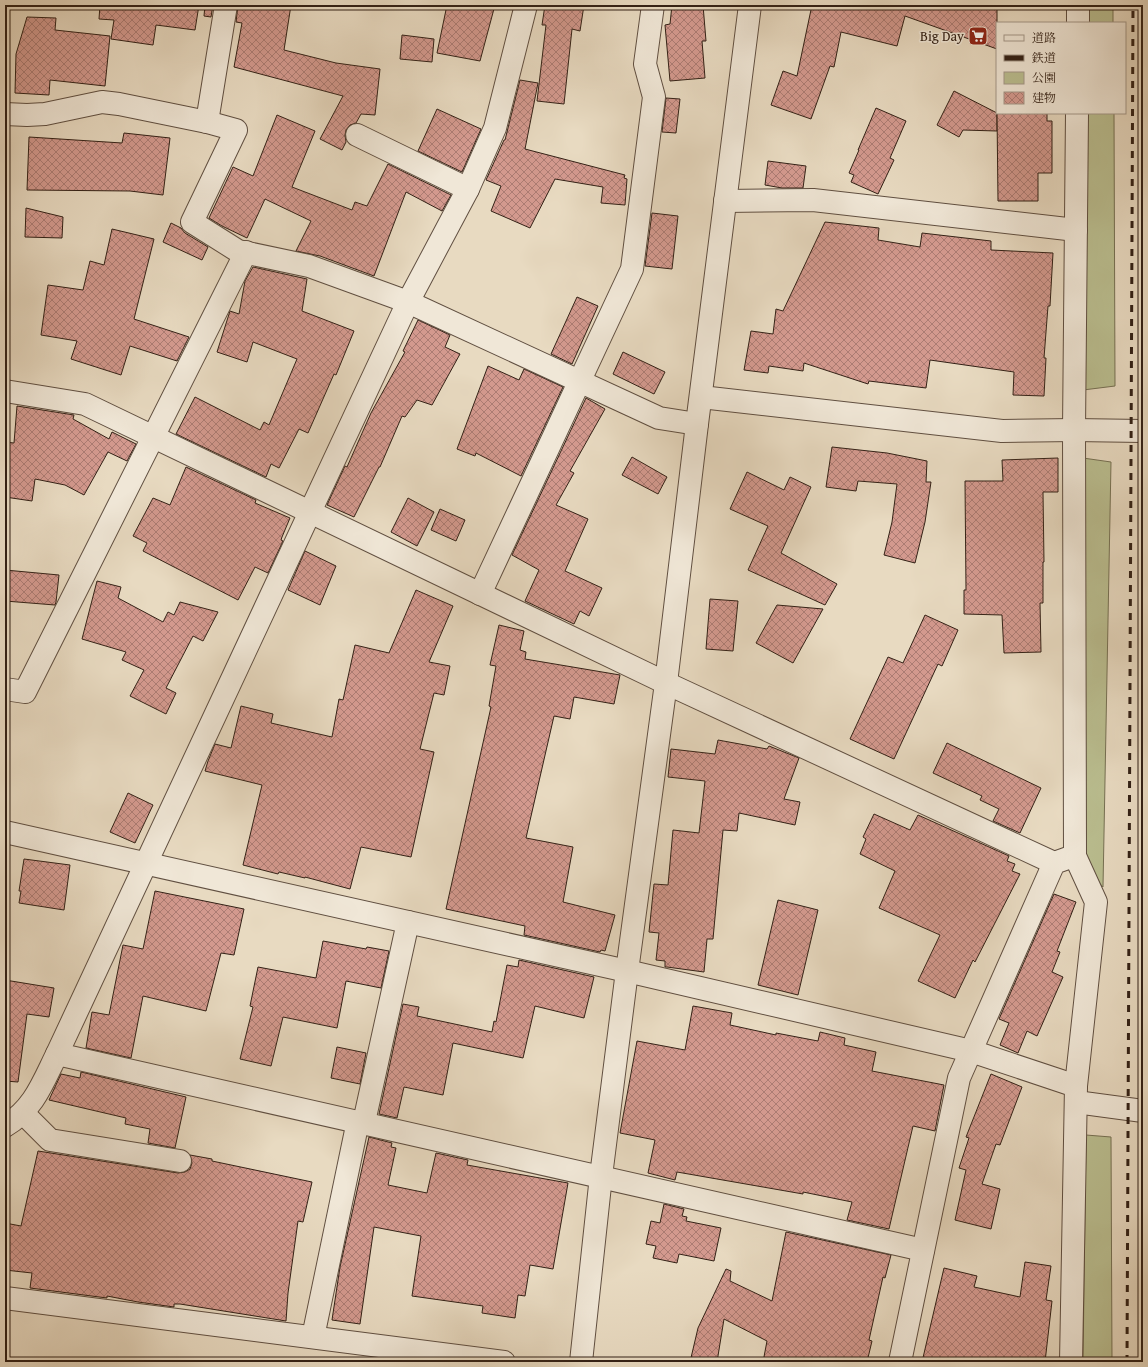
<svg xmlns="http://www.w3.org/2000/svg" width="1148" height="1367" font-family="'Gentium Book Plus','Noto Serif JP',serif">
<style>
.green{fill:#babe90;stroke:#767053}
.building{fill:url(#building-cross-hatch);stroke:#332116}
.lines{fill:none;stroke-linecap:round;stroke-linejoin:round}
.minor-casing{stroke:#604f41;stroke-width:24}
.tertiary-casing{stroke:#604f41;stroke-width:24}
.minor{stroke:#f0e7d7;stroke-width:22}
.tertiary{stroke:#f0e7d7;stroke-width:22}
.rail{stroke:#332116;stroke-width:3;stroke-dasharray:7 7;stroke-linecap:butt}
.labels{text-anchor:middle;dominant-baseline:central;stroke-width:3;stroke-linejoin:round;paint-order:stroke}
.poi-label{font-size:14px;fill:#332116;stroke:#f0e7d7;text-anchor:end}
</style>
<defs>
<pattern id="building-cross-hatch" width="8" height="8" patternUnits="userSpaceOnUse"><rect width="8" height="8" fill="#d3998e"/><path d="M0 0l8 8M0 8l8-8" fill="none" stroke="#ac7c73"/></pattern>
</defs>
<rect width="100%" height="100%" fill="#e8dac1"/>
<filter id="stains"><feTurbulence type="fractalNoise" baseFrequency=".005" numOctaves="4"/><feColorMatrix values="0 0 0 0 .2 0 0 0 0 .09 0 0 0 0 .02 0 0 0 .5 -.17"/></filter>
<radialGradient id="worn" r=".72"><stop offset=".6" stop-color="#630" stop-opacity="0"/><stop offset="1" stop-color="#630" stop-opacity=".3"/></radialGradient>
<g class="green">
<rect x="1088" y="5" width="25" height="18"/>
<path d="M1086 113H1114L1115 386 1083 390Z"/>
<path d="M1083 458 1111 462 1103 887 1075 856Z"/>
<path d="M1086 1135 1111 1137 1112 1362H1083Z"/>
</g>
<g class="building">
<path d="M100 5H199L195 30 156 25 153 45 111 39 114 20 99 19Z"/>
<path d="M205 5H213L211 17 204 16Z"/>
<path d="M238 5H291L284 50 336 63 380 69 375 115 361 114 356 123 350 125 346 130 345 135 346 142 342 150 320 139 343 96 234 67 242 23 236 22Z"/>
<path d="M447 5H495L480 61 437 53Z"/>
<path d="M545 5H584L580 31 572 29 564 104 537 101 546 25H542Z"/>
<path d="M672 5H703L706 41H702L705 78 670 81 665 25 670 24Z"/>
<path d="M812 5H997V49L905 16 897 46 841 32 834 67 830 66 811 119 771 105 783 71 797 76Z"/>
<path d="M27 17 56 18 55 30 110 36 105 86 50 80 49 95 15 93 16 54Z"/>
<path d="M402 35 434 39 432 62 400 59Z"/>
<path d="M520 80 538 83 525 149 625 175 624 178 627 179 625 205 601 203 603 187 555 179 530 228 491 211 501 186 486 180 504 140H505Z"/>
<path d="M954 91 997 113V131L963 130 959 137 937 125Z"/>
<path d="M666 98 680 99 676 133 662 132Z"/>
<path d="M876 108 906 121 890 158 894 160 878 194 851 182 854 175 849 173 859 150H858Z"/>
<path d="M437 109 481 129 462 172 418 151Z"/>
<path d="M997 113H1047V121H1052V173H1038V201H998Z"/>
<path d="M277 115 315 131 292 187 352 210 355 202 367 206 388 164 451 195 442 211 406 192 374 276 320 256 296 251 311 221 265 199 247 238 222 226 209 218 233 167 253 176Z"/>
<path d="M124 133 170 138 163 195 130 191 27 190 29 137 122 143Z"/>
<path d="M768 161 806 166 803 188H782L765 185Z"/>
<path d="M26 208 63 217 62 238 25 237Z"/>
<path d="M652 213 678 216 672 269 645 266Z"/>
<path d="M825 222 879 228 878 240 920 247 922 233 991 241V250L1053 253 1050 306H1048L1044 358H1046L1044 396 1013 395 1014 372 930 360 926 388 869 381 868 384 804 363 803 371 769 366 768 373 744 370 751 331 773 334 776 309 783 311Z"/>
<path d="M171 223 181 228 185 233 208 247 202 260 163 242Z"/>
<path d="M112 229 154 239 134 319 189 337 177 361 130 346 121 375 71 359 77 341 41 335 48 285 83 290 90 261 104 265Z"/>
<path d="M253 267 307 279 302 311 354 331 336 375 334 374 308 433 299 429 279 468 271 464 266 477 176 434 195 397 260 430 264 422 269 425 297 359 253 342 247 362 217 352 230 311 239 314 245 281Z"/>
<path d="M577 297 598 306 572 364 551 354Z"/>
<path d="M418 320 450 335 445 347 460 354 432 405 417 400 405 417 402 416 380 467H379L354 517 327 505 345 466 347 467 371 413 405 352 403 351Z"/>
<path d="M623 352 665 372 654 394 613 374Z"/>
<path d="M488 366 519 380 524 369 563 387 521 476 476 453 475 456 457 449Z"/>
<path d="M586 398 605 409 570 471 574 473 556 505 588 519 565 571 602 588 589 616 580 611 574 624 525 601 539 570 512 555Z"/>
<path d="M17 406 74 415 73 419 109 439 112 432 136 444 127 461 108 452 84 495 65 485 35 479 32 501 5 497V442L14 443Z"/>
<path d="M832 447 887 453 927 461 926 482H931L925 522 915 563 884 555 892 522 897 484 858 481 856 491 826 487Z"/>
<path d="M632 457 667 477 658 494 622 475Z"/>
<path d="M1058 458V492H1043L1044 562H1043V603H1040L1041 652 1004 653 1002 615 964 614V590H966L965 481H1003L1002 460Z"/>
<path d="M186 467 256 500 255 503 290 518 282 537 281 540 283 541 268 573 255 567 238 600 143 551 147 543 133 536 153 498 170 505Z"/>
<path d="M747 472 784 490 790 477 811 487 781 553 837 584 825 605 748 570 768 526 730 509Z"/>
<path d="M408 498 434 512 417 546 391 532Z"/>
<path d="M440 509 465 520 456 541 431 530Z"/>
<path d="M305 551 336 566 320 605 288 590Z"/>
<path d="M5 570 59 575 56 602 55 605 5 601Z"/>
<path d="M97 581 121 587 118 598 163 622 168 612 174 615 180 602 218 612 203 641 193 636 166 688 176 693 166 714 130 696 144 670 122 660 126 652 82 639Z"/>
<path d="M416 590 453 606 429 662 450 666 444 695 434 693 420 749 434 752 411 857 361 847 350 889 305 877V878L279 872 278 874 243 865 262 785 205 771 208 761 215 744 231 748 241 706 273 714 271 723 332 737 339 699 343 700 355 645 389 653Z"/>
<path d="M710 599 738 601 733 651 706 649Z"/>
<path d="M777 605 823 609 793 663 756 643Z"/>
<path d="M925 615 958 630 942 666 938 664 894 759 850 739 888 657 903 663Z"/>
<path d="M499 625 524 631 520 650 526 652 525 659 620 675 614 704 574 697 570 719 554 716 526 838 573 847 563 902 615 915 605 951 601 950 600 952 524 935 525 926 446 909 491 707 489 706 496 666 490 665Z"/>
<path d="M718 740 767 749 769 746 799 758 784 799 800 802 795 825 739 813 737 831 723 830 713 939H707L704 972 667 967H665V961L656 960 659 933 649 932 654 884 668 885 673 830 699 833 705 781 668 777 671 749 715 754Z"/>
<path d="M947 743 1041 788 1020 833 993 821 999 809 980 800 982 796 933 773Z"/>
<path d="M128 793 153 805 135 843 110 832Z"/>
<path d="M874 814 910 830 918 815 1009 856 1007 861 1015 864 1012 871 1020 874 975 962 973 960 955 998 918 981 940 935 879 908 895 871 860 854 866 839 863 837Z"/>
<path d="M24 859 70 865 64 910 19 903 21 891H19Z"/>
<path d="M155 891 244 909 234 955 221 953 206 1011 143 996 131 1058 86 1048 92 1012 109 1015 123 945 143 949Z"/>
<path d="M1054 894 1076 902 1057 951 1060 952 1052 972 1063 977 1037 1036 1027 1031 1018 1053 1000 1045 1009 1023 999 1019Z"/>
<path d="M778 900 818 910 798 995 758 985Z"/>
<path d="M323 941 366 949 367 947 389 951 381 988 346 981 337 1028 283 1017 271 1066 240 1059 253 1007 250 1006 258 967 316 978Z"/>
<path d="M519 960 594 977 584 1018 535 1006 523 1058 453 1043 443 1095 404 1087 397 1118 379 1114 403 1004 419 1007 417 1016 492 1032 494 1021 496 1022 507 965 518 967Z"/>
<path d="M5 980 54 988 49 1017 27 1014 18 1082 5 1081Z"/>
<path d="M693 1006 732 1013 730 1025 776 1035V1033L818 1041 820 1032 845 1038 844 1045 876 1052 872 1071 944 1085 935 1131 913 1126 889 1229 847 1220 852 1202 803 1192V1194L677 1172 675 1180 648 1173 655 1140 620 1133 637 1041 685 1050Z"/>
<path d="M337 1047 366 1053 360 1084 331 1078Z"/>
<path d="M81 1072 186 1097 175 1148 148 1143 150 1129 125 1124 126 1118 49 1100 61 1074 80 1078Z"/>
<path d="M991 1074 1022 1087 1000 1145 996 1144 982 1184 1000 1189 991 1229 955 1220 966 1170 959 1168 969 1138 966 1137Z"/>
<path d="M369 1137 392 1143 391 1147 396 1148 388 1185 427 1193 436 1153 468 1160 467 1165 568 1183 553 1269 530 1265 525 1296 518 1295 515 1318 482 1313 483 1306 412 1296 421 1236 374 1227 360 1324 332 1320 340 1267Z"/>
<path d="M38 1151 178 1173 185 1172 190 1169 192 1163 190 1155 212 1159V1161L312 1182 303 1222 298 1221 288 1293 286 1321 180 1304H174V1307L138 1302 107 1296V1298L30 1288 32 1273 5 1270V1223L21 1226Z"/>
<path d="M664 1204 684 1209 682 1216 687 1217 686 1221 721 1228 714 1261 679 1254 677 1263 653 1258 656 1246 646 1244 651 1221 660 1223Z"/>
<path d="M786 1232 891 1255 885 1278 883 1277 869 1340 872 1341 867 1362H763L767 1341 724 1319 717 1362H690L698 1328 726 1269 731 1271 730 1281 772 1301Z"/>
<path d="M1025 1262 1051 1266 1046 1300 1052 1301 1045 1362H922L944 1268 977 1276 974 1287 1020 1297Z"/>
</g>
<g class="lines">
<defs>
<g id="minor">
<path d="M1078 23V5"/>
<path d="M5 114 27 115 45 114 102 102 119 104 207 122 236 130 192 222 238 251 309 266 408 302 659 418 697 424"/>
<path d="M207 122 226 5"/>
<path d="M357 135 468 189"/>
<path d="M725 201 813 200 1076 230"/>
<path d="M5 391 85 404 666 683 1054 863"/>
<path d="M1074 430 1143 431"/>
<path d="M480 594 632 269 654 97 645 64 653 5"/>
<path d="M5 689 25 692 246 252"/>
<path d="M5 832 627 971 971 1051 1076 1086"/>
<path d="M57 1054 923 1250"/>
<path d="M1076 1102 1143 1111"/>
<path d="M23 1113 50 1140 180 1161"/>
<path d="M364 1122 408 922"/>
<path d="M5 1126C34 1109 43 1082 57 1054L408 302 468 189 495 128 526 5"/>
<path d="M5 1298 504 1362"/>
<path d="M313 1337 358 1121"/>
<path d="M900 1362 959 1078 1054 863 1068 858"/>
<path d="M1071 1362 1076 1086 1096 902 1075 856 1074 430 1077 113"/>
</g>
<g id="tertiary">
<path d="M701 397 1002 431 1074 430"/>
<path d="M581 1362 601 1176 627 971 666 683 697 424 750 5"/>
</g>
</defs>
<use href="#minor" class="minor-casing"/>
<use href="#tertiary" class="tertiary-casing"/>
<use href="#minor" class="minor"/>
<use href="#tertiary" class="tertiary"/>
<g class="rail">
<path d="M1127 1362 1133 5"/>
<path d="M1142 1362 1143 1260"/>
</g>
</g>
<defs>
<symbol id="supermarket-square" viewBox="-11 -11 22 22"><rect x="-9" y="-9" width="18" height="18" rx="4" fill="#8f2418" stroke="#f0e7d7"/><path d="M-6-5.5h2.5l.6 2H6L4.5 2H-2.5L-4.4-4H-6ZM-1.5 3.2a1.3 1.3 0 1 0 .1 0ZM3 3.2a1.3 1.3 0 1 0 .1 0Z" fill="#fff"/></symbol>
</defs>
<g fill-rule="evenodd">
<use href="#supermarket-square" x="967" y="25" width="22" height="22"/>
</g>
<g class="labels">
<g class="poi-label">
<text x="964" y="36">Big Day</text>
</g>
</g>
<rect width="1148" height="1367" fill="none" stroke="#e8dac1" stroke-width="20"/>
<rect x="6" y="6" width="1136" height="1355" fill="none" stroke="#332116" stroke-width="2"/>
<rect x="10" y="10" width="1128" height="1347" fill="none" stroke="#332116"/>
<rect x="996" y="22" width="130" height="92" fill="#f0e7d7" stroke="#a4988a"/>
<rect x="1004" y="35" width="20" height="6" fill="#f0e7d7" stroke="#a4988a"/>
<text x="1032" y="42" font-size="12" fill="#332116">道路</text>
<rect x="1004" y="55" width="20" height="6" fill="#332116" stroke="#a4988a"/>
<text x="1032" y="62" font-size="12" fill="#332116">鉄道</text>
<rect x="1004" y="72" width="20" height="12" fill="#babe90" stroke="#a4988a"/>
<text x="1032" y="82" font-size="12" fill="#332116">公園</text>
<rect x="1004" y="92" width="20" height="12" fill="url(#building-cross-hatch)" stroke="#a4988a"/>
<text x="1032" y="102" font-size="12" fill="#332116">建物</text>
<rect width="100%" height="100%" filter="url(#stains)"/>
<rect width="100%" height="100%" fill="url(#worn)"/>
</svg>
